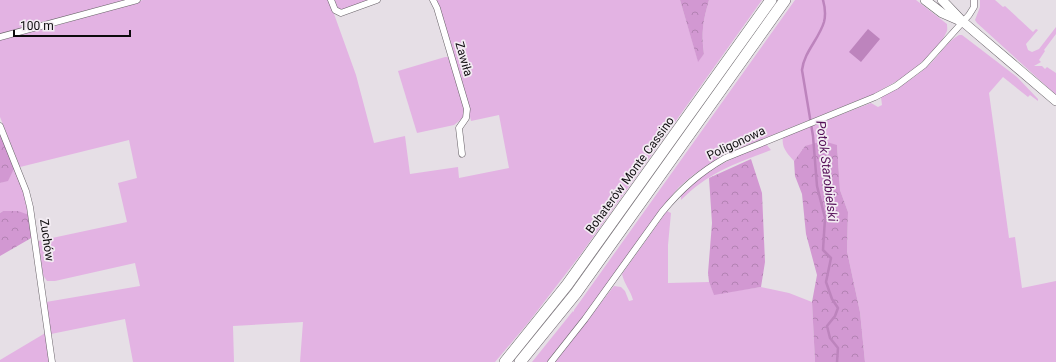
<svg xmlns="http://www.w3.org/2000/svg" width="1056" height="362" font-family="Roboto,sans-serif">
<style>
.green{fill:#e3b3e3}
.forest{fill:url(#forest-crowns)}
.water{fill:#bd84bd}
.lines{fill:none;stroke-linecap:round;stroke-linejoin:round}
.stream{stroke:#bd84bd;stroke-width:2.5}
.street-casing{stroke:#696369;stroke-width:7}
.secondary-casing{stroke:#696369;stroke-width:10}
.highway-casing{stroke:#696369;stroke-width:12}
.street{stroke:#fff;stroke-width:6}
.secondary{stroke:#fff;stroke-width:9}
.highway{stroke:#fff;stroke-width:11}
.labels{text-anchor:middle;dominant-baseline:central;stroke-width:3.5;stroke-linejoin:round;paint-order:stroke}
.street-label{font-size:12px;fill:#0d0b0d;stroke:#f3ecf3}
.water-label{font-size:13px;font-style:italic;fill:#540e57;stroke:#f3ecf3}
</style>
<defs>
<pattern id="forest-crowns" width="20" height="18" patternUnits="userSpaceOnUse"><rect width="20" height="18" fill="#d298d2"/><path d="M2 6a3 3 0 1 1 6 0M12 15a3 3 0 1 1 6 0" fill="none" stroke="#b382b3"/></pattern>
</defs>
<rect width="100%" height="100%" fill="#e6dfe6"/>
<g class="green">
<path d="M0 0H130L0 35Z"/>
<path d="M143 0H329L356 75 374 143 405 136 410 174 458 167 459 178 509 168 499 115 471 121 468 107 438 3 436 0H680L698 61 704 54C701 32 703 21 709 0H762L581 254 528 323 495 362H300L303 322 233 326 234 362H133L125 319 51 334 46 302 140 286 135 263 55 281H47L43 275 38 241 127 222 118 183 137 178 129 140 20 167 0 117V40L48 28Z"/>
<path d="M333 0H370L342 10 336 7Z"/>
<path d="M795 0H916L947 24C947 27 948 30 946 33 940 47 916 68 904 77 894 83 884 88 874 94L723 155 693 175 679 187 659 211 582 319 547 362H532L573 311 574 312V310Z"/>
<path d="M980 0H995L1003 7 1005 6 1033 32 1036 29 1038 30 1026 44 1028 50 1032 52 1039 49 1056 27V34L1044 50 1045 51 1039 60 1041 62 1034 66H1042L1045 69 1047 67 1056 73V95L977 23 975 20 980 7Z"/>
<path d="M959 35H962L966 38 1017 77 1038 99V101L1030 95 1028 97 1003 77 989 93 1009 238 1015 237 1022 288 1056 281V362H865L860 312 847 251 848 212 840 190 837 145 805 146 794 161C788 154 781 148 783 137L871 103 878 107 882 105 881 97C899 88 916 77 930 64 940 54 947 42 959 35Z"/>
<path d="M445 57H450L465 110 464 117 454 125 417 133 398 71Z"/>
<path d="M766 144 771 150C734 164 709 172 681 200V195C708 169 731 158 766 144Z"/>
<path d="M15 167 25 193V201L29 215 3 211 0 213V183L8 180Z"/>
<path d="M667 211 671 213 668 245V283L709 282 714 294 761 287 789 293 812 302 815 362H555L614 286 621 287 625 291 629 301 633 300C631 291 624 284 622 274Z"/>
<path d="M47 332 50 362H0V360Z"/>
</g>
<g class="forest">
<path d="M680 0H709C703 21 701 32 704 54L698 62Z"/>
<path d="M0 130 15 167 8 181 0 183Z"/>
<path d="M823 141 837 145 840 190 848 212 847 251 860 312 865 362H815L812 302 817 275 806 234 802 194 795 176 794 161 805 146Z"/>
<path d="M751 159 762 193 765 262 761 287 714 295 709 282 708 273 712 223 709 178Z"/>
<path d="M3 211H18L29 215 33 237 0 256V213Z"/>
</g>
<path class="water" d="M868 29 880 39 861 62 849 52Z"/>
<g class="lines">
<path class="stream" d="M823 0C825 7 826 14 824 22 819 39 804 52 802 70L813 136 817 186 825 218 823 250 831 258 826 282 832 299 838 308 835 316 827 326 830 338 838 348 837 362"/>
<defs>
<g id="street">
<path d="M331 0 335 10 341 13 377 0"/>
<path d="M433 0 437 8 467 109 466 118 459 128 462 154"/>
<path d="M0 37 137 0"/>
<path d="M0 126 26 191 30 207 52 362"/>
<path d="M551 362 585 319 662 212C681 189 699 173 725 158L875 97 896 86 924 65 969 15 974 7V0"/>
</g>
<g id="secondary">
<path d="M925 0 942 13 958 20"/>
<path d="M942 0 962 21 1056 101"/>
</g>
<g id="highway">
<path d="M505 362 567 285 771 0"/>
<path d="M520 362 576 293 785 0"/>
</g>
</defs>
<use href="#street" class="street-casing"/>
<use href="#secondary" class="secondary-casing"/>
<use href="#highway" class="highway-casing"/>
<use href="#street" class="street"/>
<use href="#secondary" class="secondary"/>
<use href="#highway" class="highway"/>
</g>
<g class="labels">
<g class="street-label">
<text transform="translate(464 59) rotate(74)">Zawiła</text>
<text transform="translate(736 143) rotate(-25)">Poligonowa</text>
<text transform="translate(630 175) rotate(-54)">Bohaterów Monte Cassino</text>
<text transform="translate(47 240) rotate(82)">Zuchów</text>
</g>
<g class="water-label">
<text transform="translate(827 171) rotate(83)">Potok Starobielski</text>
</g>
</g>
<path d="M14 30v6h116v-6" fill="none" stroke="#0d0b0d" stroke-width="2"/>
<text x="20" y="30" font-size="12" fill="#0d0b0d" stroke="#f3ecf3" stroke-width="3" paint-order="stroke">100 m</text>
</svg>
